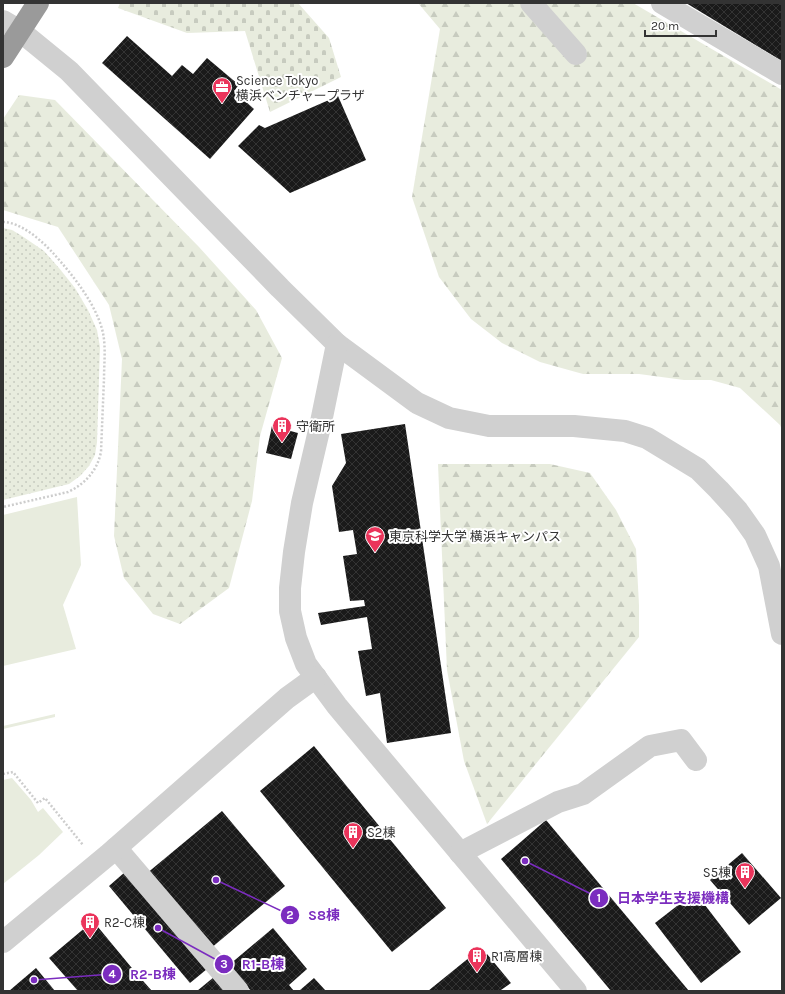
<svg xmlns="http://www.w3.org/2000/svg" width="785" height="994" font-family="Karla,'Noto Sans JP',sans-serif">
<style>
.grass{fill:#e8ecde}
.forest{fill:url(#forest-firs)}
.cemetery{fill:url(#cemetery-stones)}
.park{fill:url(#park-dots)}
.building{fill:url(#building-cross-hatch)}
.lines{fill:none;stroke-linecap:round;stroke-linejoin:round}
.path{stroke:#cdcdcd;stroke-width:2.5;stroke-dasharray:2 2;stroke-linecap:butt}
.minor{stroke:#d0d0d0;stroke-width:22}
.highway{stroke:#9a9a9a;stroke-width:22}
.labels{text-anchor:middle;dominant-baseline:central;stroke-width:4;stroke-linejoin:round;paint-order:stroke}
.poi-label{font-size:13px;fill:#333;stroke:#fff;text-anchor:start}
.leader{fill:none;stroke:#7b2cbf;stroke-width:1.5}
.callout-dot{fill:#7b2cbf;stroke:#fff;stroke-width:1.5}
.mark-label{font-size:12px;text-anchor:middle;font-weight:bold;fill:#fff}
.callout-label{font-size:14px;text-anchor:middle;font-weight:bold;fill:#7b2cbf;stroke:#fff;stroke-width:4;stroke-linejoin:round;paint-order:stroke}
</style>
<defs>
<pattern id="forest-firs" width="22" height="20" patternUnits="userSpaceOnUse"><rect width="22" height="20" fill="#e8ecde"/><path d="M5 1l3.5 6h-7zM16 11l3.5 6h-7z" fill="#c7cbbf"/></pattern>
<pattern id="cemetery-stones" width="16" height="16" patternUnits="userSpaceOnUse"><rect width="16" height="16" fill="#e8ecde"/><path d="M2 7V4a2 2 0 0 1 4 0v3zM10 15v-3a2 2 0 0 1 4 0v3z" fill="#c7cbbf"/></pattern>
<pattern id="park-dots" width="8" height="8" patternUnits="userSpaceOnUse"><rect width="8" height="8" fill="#e8ecde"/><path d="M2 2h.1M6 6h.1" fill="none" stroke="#c7cbbf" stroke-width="1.8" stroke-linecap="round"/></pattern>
<pattern id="building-cross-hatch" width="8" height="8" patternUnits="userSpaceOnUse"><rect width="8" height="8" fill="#1a1a1a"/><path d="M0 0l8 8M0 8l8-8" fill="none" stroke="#333"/></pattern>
</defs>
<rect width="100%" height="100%" fill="#fff"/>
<g class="grass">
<path d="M77 497 81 565 63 605 76 649 3 666V515Z"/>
<path d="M55 714V717L3 729V726Z"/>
<path d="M12 778 31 800 38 812 43 808 63 832 39 855 3 884V780Z"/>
</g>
<g class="forest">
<path d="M418 3H633L782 90V430L780 425 740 388 711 380H684L639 374H583L540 362 502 343 471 319 439 277 412 197 440 29Z"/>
<path d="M19 95 55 100 199 247 256 310 282 358 260 436 252 501 229 588 180 624 153 614 124 578 114 536 122 359 109 305 58 227 3 210V119Z"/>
<path d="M438 464H550L590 473 616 510 636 549 639 605V637L487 824 464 761 447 670Z"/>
</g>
<path class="cemetery" d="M120 3H288L290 4 291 3H298L329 38 341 77 270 112 245 31 187 33 118 8Z"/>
<path class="park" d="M3 228 12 230 22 236 44 251 59 268 75 288 88 310 97 330 100 347 97 442 95 455 89 466 80 476 69 484 3 500Z"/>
<g class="building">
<path d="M686 3H782V61Z"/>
<path d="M127 36 172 76 182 65 193 74 207 58 239 85 234 91 254 109 210 159 102 63Z"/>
<path d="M338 96 366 160 290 193 238 146 259 125 265 128Z"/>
<path d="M405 424 451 733 387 743 380 693 366 696 358 651 372 649 367 617 321 625 318 613 365 606 364 600 350 601 343 556 357 554 353 530 339 532 332 486 346 463 341 434Z"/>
<path d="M272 426 298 433 291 459 266 453Z"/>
<path d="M314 746 446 908 392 952 260 791Z"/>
<path d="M222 811 285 886 210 949 146 874Z"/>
<path d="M546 820 689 991H611L501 859Z"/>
<path d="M742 853 781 898 749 925 710 880Z"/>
<path d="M125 872 207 969 190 983 109 886Z"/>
<path d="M695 892 741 952 701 983 655 923Z"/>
<path d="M93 921 136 973 152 991H78L49 958Z"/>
<path d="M273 928 307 969 289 985 294 991H284L283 990 282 991H251L229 965Z"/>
<path d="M487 954 511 983 501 990 502 991H428L470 957 477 962Z"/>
<path d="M36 968 55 991H9Z"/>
<path d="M214 977 226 991H197Z"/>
<path d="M314 978 326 991H299Z"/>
</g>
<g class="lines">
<g class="path">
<path d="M3 222C21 222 42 241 53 253 72 274 97 305 103 333 106 348 104 364 104 379 103 403 102 427 101 452 97 471 85 484 68 492L3 507"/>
<path d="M3 774 13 772 38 803 45 798 83 845"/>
</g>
<g class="minor">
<path d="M531 3 576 54"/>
<path d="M662 3 782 74"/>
<path d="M3 21 20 31 69 71 280 288 337 344 417 403 449 418 489 426H574L625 431 647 438 698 469 719 490 738 511 755 535 769 566 782 634"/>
<path d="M337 344 321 422 302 503 294 552 290 588V611L296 638 306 664 337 706 576 991"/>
<path d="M116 848 238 991"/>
<path d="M460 853 558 802 583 794 650 746 681 740 696 760"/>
<path d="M3 942 108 855 287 698 316 677"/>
</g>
<path class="highway" d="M3 57 38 3"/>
</g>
<defs>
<symbol id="office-pin" viewBox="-11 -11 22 30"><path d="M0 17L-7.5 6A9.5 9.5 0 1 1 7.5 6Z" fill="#eb345b" stroke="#fff"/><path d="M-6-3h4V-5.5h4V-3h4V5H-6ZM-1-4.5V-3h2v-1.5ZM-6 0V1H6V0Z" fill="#fff"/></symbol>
<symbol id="building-pin" viewBox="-11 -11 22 30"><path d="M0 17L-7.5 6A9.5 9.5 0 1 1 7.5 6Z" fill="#eb345b" stroke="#fff"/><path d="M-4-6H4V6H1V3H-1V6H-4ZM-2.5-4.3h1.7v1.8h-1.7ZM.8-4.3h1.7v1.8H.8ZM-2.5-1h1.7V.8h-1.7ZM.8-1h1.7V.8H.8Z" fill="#fff"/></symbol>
<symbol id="university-pin" viewBox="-11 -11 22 30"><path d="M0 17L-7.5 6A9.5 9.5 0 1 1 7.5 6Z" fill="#eb345b" stroke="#fff"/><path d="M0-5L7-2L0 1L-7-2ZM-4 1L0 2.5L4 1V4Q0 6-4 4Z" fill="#fff"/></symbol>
</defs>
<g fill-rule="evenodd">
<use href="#office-pin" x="211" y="76" width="22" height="30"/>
<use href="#building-pin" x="271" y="415" width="22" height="30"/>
<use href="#university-pin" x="364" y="525" width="22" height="30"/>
<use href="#building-pin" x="342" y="821" width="22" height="30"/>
<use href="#building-pin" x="734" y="861" width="22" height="30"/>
<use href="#building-pin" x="79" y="911" width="22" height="30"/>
<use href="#building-pin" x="466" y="945" width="22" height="30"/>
</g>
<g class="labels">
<g class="poi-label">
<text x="236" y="80">Science Tokyo<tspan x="236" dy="15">横浜ベンチャープラザ</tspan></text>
<text x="296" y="426">守衛所</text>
<text x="389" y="536">東京科学大学 横浜キャンパス</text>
<text x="367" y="832">S2棟</text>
<text x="731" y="872" text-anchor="end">S5棟</text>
<text x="104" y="922">R2-C棟</text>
<text x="491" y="956">R1高層棟</text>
</g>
</g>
<path class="leader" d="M525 861L599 898M216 880L290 915M158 928L224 964M34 980L112 974"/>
<g class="callout-dot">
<circle cx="525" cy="861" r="4"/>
<circle cx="216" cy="880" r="4"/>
<circle cx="158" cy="928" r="4"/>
<circle cx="34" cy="980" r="4"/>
<circle cx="599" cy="898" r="10"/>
<circle cx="290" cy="915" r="10"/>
<circle cx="224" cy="964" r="10"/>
<circle cx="112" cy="974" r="10"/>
</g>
<g class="mark-label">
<text x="599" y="902">1</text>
<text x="290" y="919">2</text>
<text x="224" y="968">3</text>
<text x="112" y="978">4</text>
</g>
<g class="callout-label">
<text x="673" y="903">日本学生支援機構</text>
<text x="324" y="920">S8棟</text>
<text x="263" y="969">R1-B棟</text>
<text x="153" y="979">R2-B棟</text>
</g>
<rect width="785" height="994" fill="none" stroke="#333333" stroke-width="8"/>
<path d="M645 30v6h71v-6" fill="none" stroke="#333333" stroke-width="2"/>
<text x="651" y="30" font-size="12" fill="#333333" stroke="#ffffff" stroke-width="3" paint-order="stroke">20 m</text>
</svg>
